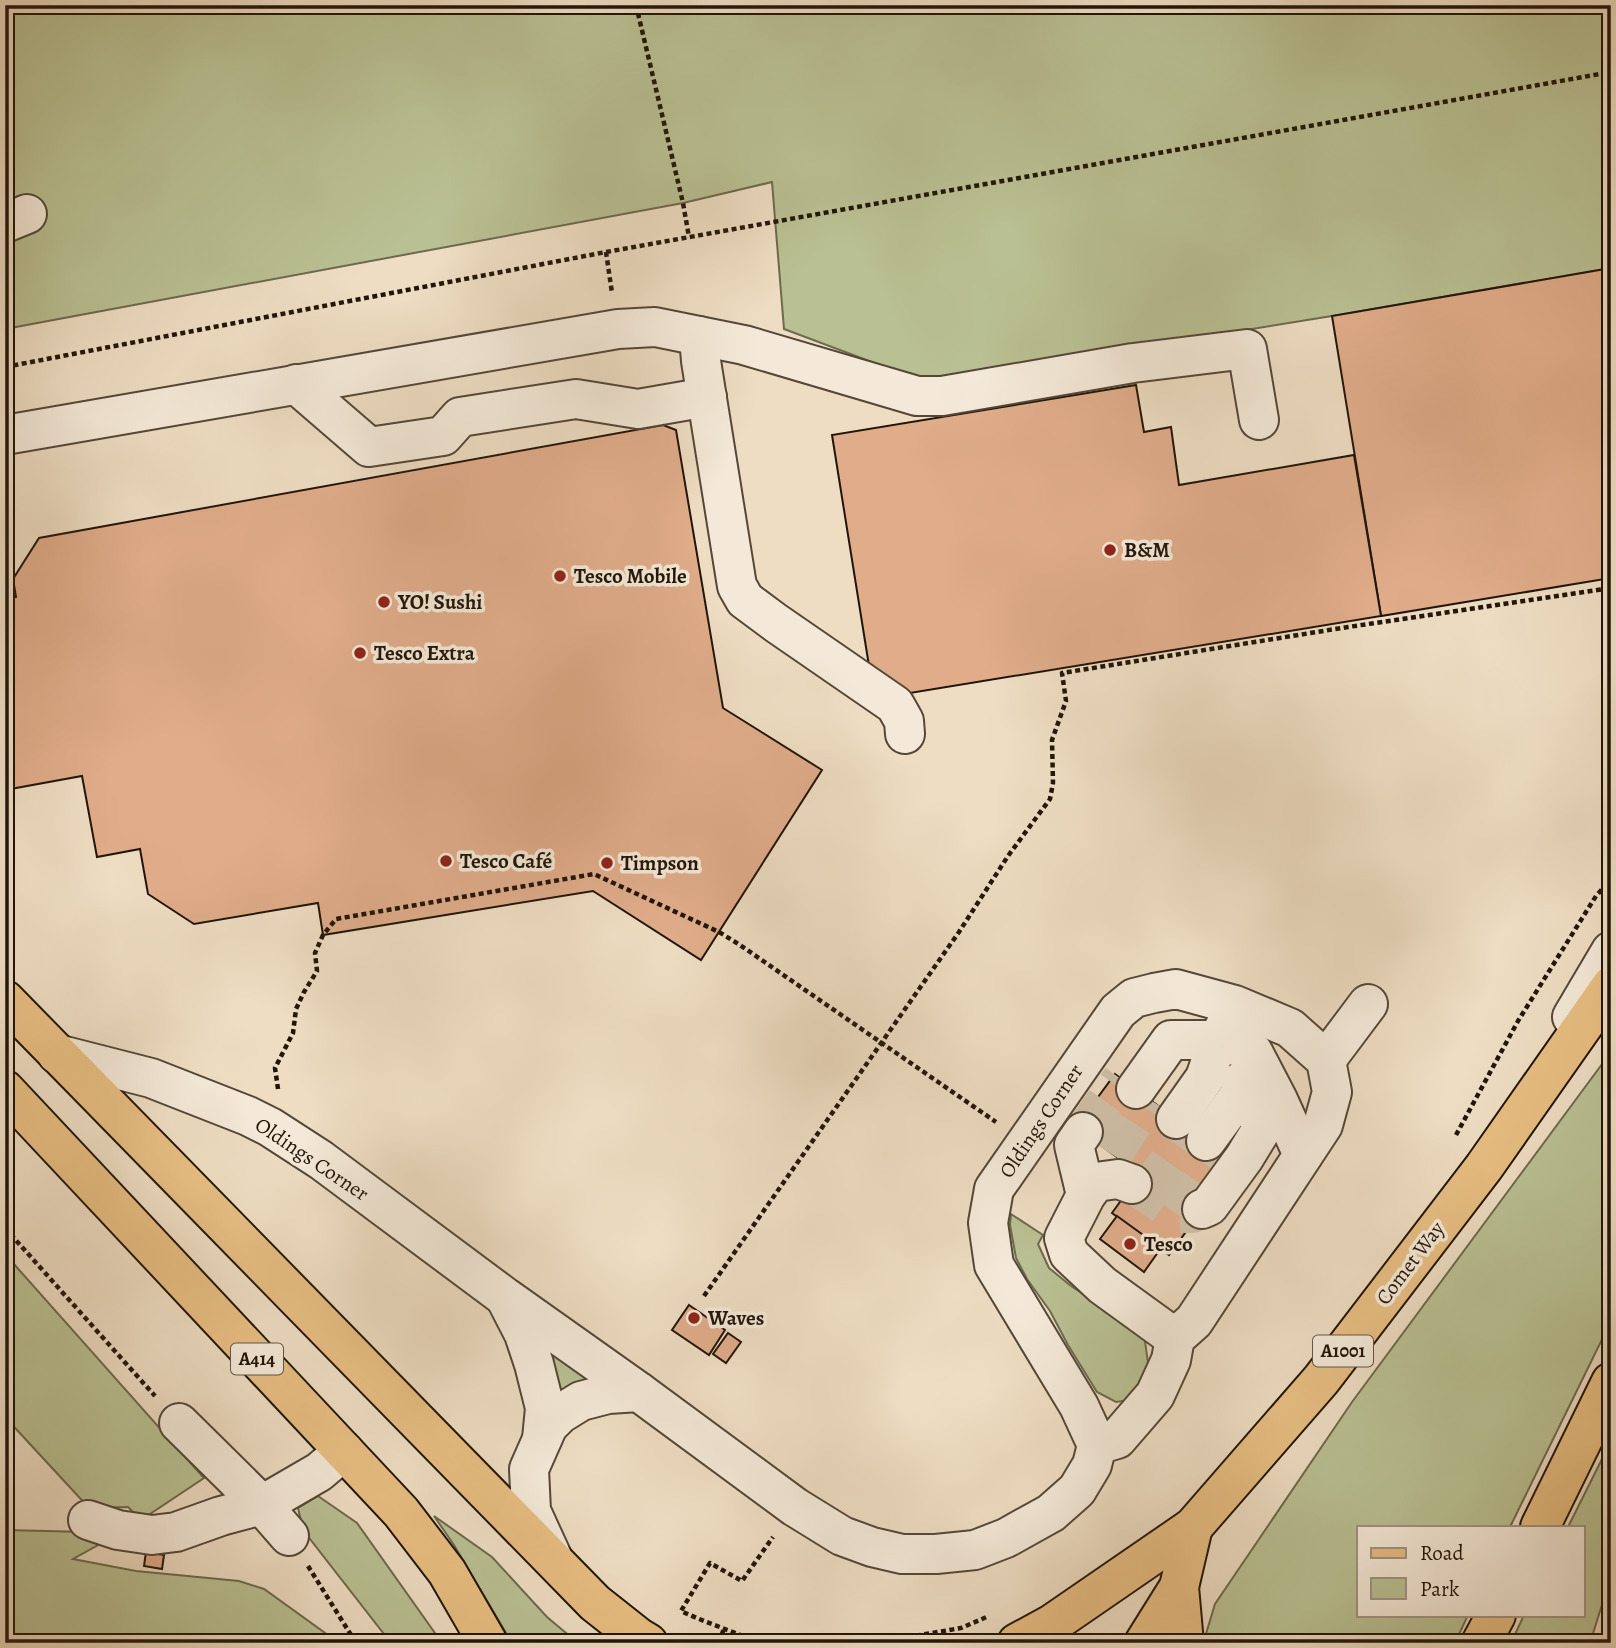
<svg xmlns="http://www.w3.org/2000/svg" width="1616" height="1648" font-family="Alegreya,serif">
<style>
.green{fill:#b9c093;stroke:#6d6a4e;stroke-width:2}
.building{fill:#e0ac8a;stroke:#21150a;stroke-width:2}
.lines{fill:none;stroke-linecap:round;stroke-linejoin:round}
.minor-tunnel{stroke:#cfbfa7;stroke-width:38;stroke-dasharray:38 19;stroke-linecap:butt}
.minor-casing{stroke:#544738;stroke-width:42}
.major-casing{stroke:#21150a;stroke-width:42}
.highway-casing{stroke:#21150a;stroke-width:42}
.path{stroke:#21150a;stroke-width:4.5;stroke-dasharray:5 3.5;stroke-linecap:butt}
.minor{stroke:#f4e9d8;stroke-width:38}
.major{stroke:#e7be82;stroke-width:38}
.highway{stroke:#e7be82;stroke-width:38}
.poi-dot{fill:#8f2418;stroke:#f4e9d8;stroke-width:2.5}
.labels{text-anchor:middle;dominant-baseline:central;stroke-width:7;stroke-linejoin:round;paint-order:stroke}
.shield{fill:#f4e9d8;stroke:#605548;stroke-width:2}
.shield-label{font-size:19px;font-weight:bold;fill:#21150a}
.poi-label{font-size:21px;font-weight:bold;fill:#21150a;stroke:#f4e9d8;text-anchor:start}
.street-label{font-size:21px;fill:#21150a;stroke:#f4e9d8}
</style>
<rect width="100%" height="100%" fill="#eeddc3"/>
<filter id="stains"><feTurbulence type="fractalNoise" baseFrequency=".00286" numOctaves="4"/><feColorMatrix values="0 0 0 0 .2 0 0 0 0 .09 0 0 0 0 .02 0 0 0 .5 -.17"/></filter>
<radialGradient id="worn" r=".72"><stop offset=".6" stop-color="#630" stop-opacity="0"/><stop offset="1" stop-color="#630" stop-opacity=".3"/></radialGradient>
<g class="green">
<path d="M5 5H1611V268L1332 316 925 382 784 329 772 182 683 203 5 329Z"/>
<path d="M1611 1052V1321L1510 1527H1359V1615H1468L1455 1643H1206L1205 1637 1215 1604 1352 1402Z"/>
<path d="M1011 1214 1043 1235 1038 1244 1049 1268 1071 1286 1144 1334 1149 1370 1130 1400 1116 1402 1097 1392 1068 1345 1050 1311 1027 1279 1016 1258 1010 1225Z"/>
<path d="M5 1254 204 1478 141 1520 128 1507 89 1508 5 1417Z"/>
<path d="M533 1343 617 1386 556 1401Z"/>
<path d="M1611 1441V1576L1590 1643H1511L1524 1615H1583V1527H1568Z"/>
<path d="M318 1496 357 1523 442 1643H391L303 1530 298 1508Z"/>
<path d="M434 1516 492 1557 547 1617 578 1643H512L454 1545Z"/>
<path d="M5 1530 87 1532 109 1539 73 1559 136 1571 239 1581 264 1589 339 1643H5Z"/>
</g>
<g class="building">
<path d="M1611 268V578L1381 616 1332 316Z"/>
<path d="M1136 385 1144 432 1171 427 1179 485 1354 455 1381 616 910 693 869 666 832 435Z"/>
<path d="M663 425 676 430 723 708 822 770 701 960 593 891 323 935 318 903 194 924 148 894 140 849 97 857 82 776 5 790V599L16 597 13 579 39 538Z"/>
<path d="M1115 1074 1236 1163 1169 1255 1112 1213 1140 1174 1076 1127Z"/>
<path d="M1117 1216 1161 1248 1144 1272 1100 1239Z"/>
<path d="M689 1305 725 1330 709 1355 672 1330Z"/>
<path d="M728 1333 741 1342 726 1363 713 1354Z"/>
<path d="M146 1552 164 1555 162 1569 144 1566Z"/>
</g>
<g class="lines">
<g class="minor-tunnel">
<path d="M1083 1132 1121 1079"/>
<path d="M1113 1155 1149 1099"/>
<path d="M1132 1184 1177 1214H1193L1202 1209"/>
<path d="M1146 1193 1190 1130"/>
<path d="M1177 1214 1221 1152"/>
</g>
<defs>
<g id="minor">
<path d="M5 223 27 214"/>
<path d="M699 336 701 361 737 586 745 600 776 623 895 705 904 721 905 734"/>
<path d="M296 384 369 447 443 436 460 417 576 399 638 409 707 397"/>
<path d="M5 435 618 329 655 327 744 345 917 396H942L1133 363 1247 349 1259 420"/>
<path d="M1572 1017 1611 951"/>
<path d="M57 1054 151 1078 248 1116 270 1127 321 1160 505 1297 639 1392 795 1507 842 1536 872 1547 902 1554H936L975 1550 1006 1538 1051 1513 1077 1490 1092 1465 1097 1445 1079 1406 994 1265 988 1223 994 1189 1118 1011 1134 998 1154 993 1176 989 1235 1005 1290 1028 1326 1060 1332 1092 1323 1125 1194 1321 1175 1338 1171 1360 1155 1395 1117 1439 1097 1445"/>
<path d="M1326 1060 1368 1004"/>
<path d="M1136 1089 1171 1040H1218L1253 1052 1278 1100 1303 1155"/>
<path d="M1176 1119 1205 1078 1218 1040 1228 1020"/>
<path d="M1083 1132 1074 1145 1086 1195"/>
<path d="M1206 1141 1244 1089"/>
<path d="M1132 1184 1118 1179 1096 1182 1086 1195 1064 1238 1069 1254 1102 1285 1175 1338"/>
<path d="M1202 1209 1209 1206 1244 1158 1263 1127 1240 1082"/>
<path d="M506 1299 524 1334 534 1364 545 1408 542 1439"/>
<path d="M179 1423 262 1505 289 1536"/>
<path d="M88 1520 118 1530 152 1535 176 1532 221 1516 262 1505 319 1472 344 1451"/>
<path d="M553 1559 531 1511 529 1469 548 1426 560 1414 581 1401 608 1394 639 1392"/>
</g>
<g id="major">
<path d="M1017 1643 1052 1624 1193 1527 1321 1380 1484 1167 1611 986"/>
<path d="M1144 1643 1179 1587 1193 1527"/>
</g>
<g id="highway">
<path d="M5 1000 595 1603 638 1637 648 1643"/>
<path d="M5 1090 401 1512 447 1572 488 1643"/>
<path d="M1540 1527 1611 1382"/>
<path d="M1179 1587 1184 1643"/>
<path d="M1481 1643 1496 1615"/>
</g>
</defs>
<use href="#minor" class="minor-casing"/>
<use href="#major" class="major-casing"/>
<use href="#highway" class="highway-casing"/>
<g class="path">
<path d="M636 5 683 203 689 237"/>
<path d="M606 252 612 293"/>
<path d="M5 367 606 252 1611 72"/>
<path d="M278 1089 275 1068 293 1033 296 1009 304 992 317 971 315 953 323 935 336 919 594 874 719 932 740 945 996 1122"/>
<path d="M1456 1135 1518 1021 1596 896 1611 879"/>
<path d="M5 1228 155 1396"/>
<path d="M704 1296 959 932 1008 856 1050 799 1053 783 1052 740 1066 701 1062 673 1348 627 1611 588"/>
<path d="M308 1566 356 1643"/>
<path d="M719 1643 724 1628"/>
<path d="M759 1643C733 1631 706 1623 681 1611L710 1563 742 1581 773 1537"/>
<path d="M874 1643 961 1628 989 1616"/>
</g>
<use href="#minor" class="minor"/>
<use href="#major" class="major"/>
<use href="#highway" class="highway"/>
</g>
<g class="poi-dot">
<circle cx="1110" cy="550" r="7"/>
<circle cx="560" cy="576" r="7"/>
<circle cx="384" cy="602" r="7"/>
<circle cx="360" cy="653" r="7"/>
<circle cx="446" cy="861" r="7"/>
<circle cx="607" cy="863" r="7"/>
<circle cx="1130" cy="1244" r="7"/>
<circle cx="694" cy="1318" r="7"/>
</g>
<g class="labels">
<g class="shield">
<rect x="1313" y="1335.5" width="60" height="31" rx="5"/>
<rect x="231" y="1343.5" width="52" height="31" rx="5"/>
</g>
<g class="shield-label">
<text x="1343" y="1351">A1001</text>
<text x="257" y="1359">A414</text>
</g>
<g class="poi-label">
<text x="1124" y="550">B&amp;M</text>
<text x="574" y="576">Tesco Mobile</text>
<text x="398" y="602">YO! Sushi</text>
<text x="374" y="653">Tesco Extra</text>
<text x="460" y="861">Tesco Café</text>
<text x="621" y="863">Timpson</text>
<text x="1144" y="1244">Tesco</text>
<text x="708" y="1318">Waves</text>
</g>
<g class="street-label">
<text transform="translate(1041 1121) rotate(-56)">Oldings Corner</text>
<text transform="translate(312 1159) rotate(34)">Oldings Corner</text>
<text transform="translate(1410 1263) rotate(-53)">Comet Way</text>
</g>
</g>
<rect width="1616" height="1648" fill="none" stroke="#eeddc3" stroke-width="28"/>
<rect x="7" y="7" width="1602" height="1634" fill="none" stroke="#21150a" stroke-width="3.5"/>
<rect x="14" y="14" width="1588" height="1620" fill="none" stroke="#21150a" stroke-width="2"/>
<rect x="1357" y="1526" width="228" height="91" fill="#f4e9d8" stroke="#a09486" stroke-width="2"/>
<rect x="1371" y="1548" width="35" height="10" fill="#e7be82" stroke="#a09486" stroke-width="2"/>
<text x="1420" y="1560" font-size="21" fill="#21150a">Road</text>
<rect x="1371" y="1578" width="35" height="21" fill="#b9c093" stroke="#a09486" stroke-width="2"/>
<text x="1420" y="1596" font-size="21" fill="#21150a">Park</text>
<rect width="100%" height="100%" filter="url(#stains)"/>
<rect width="100%" height="100%" fill="url(#worn)"/>
</svg>
